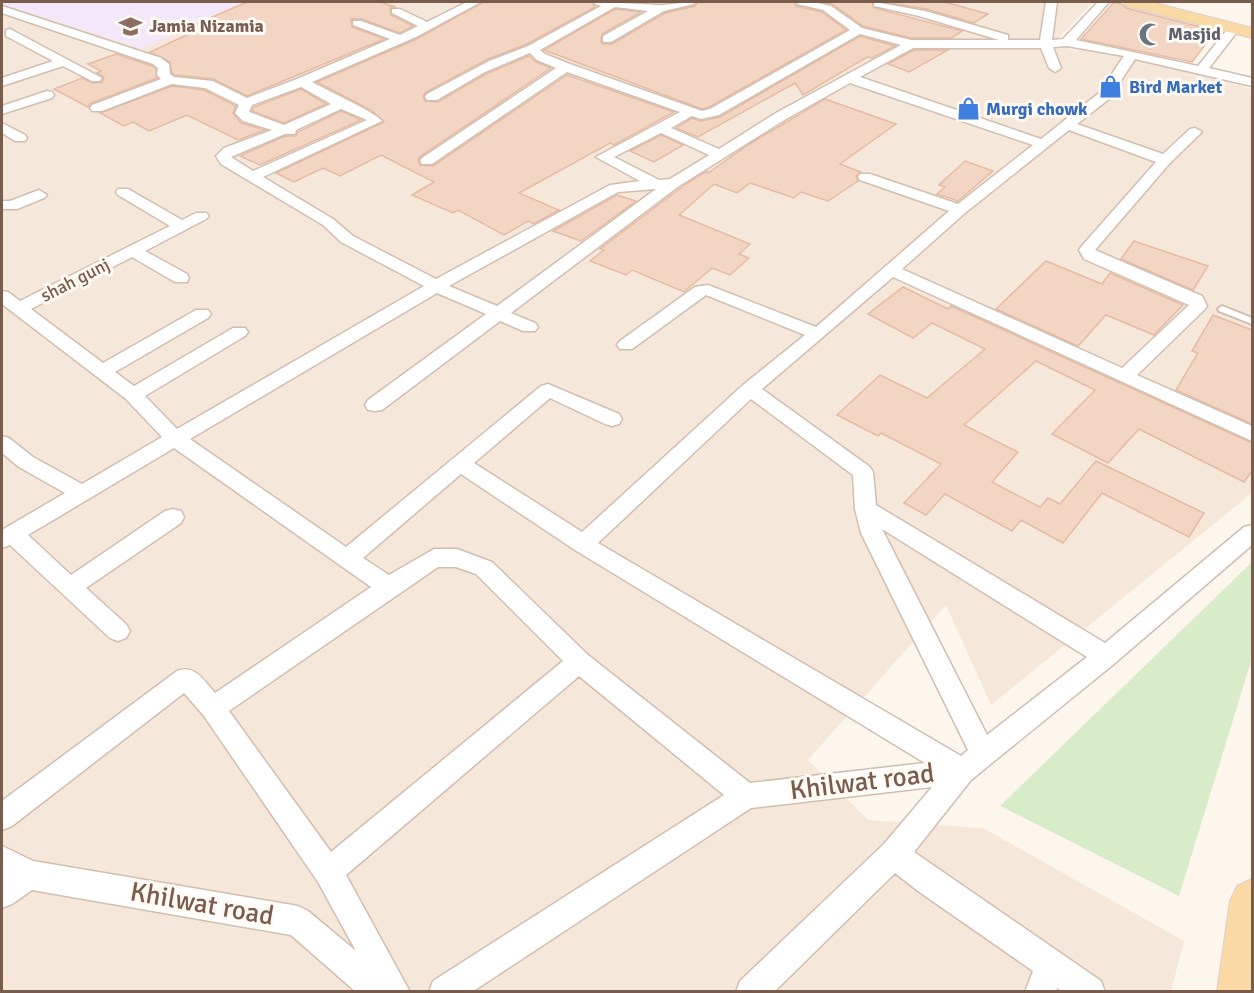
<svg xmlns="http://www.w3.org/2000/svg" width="1254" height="993" font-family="Signika,sans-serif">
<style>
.residential{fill:#f5e8da}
.education{fill:#f3e8fa}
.green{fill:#d8ecc9}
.building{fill:#f3d5c3;stroke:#e6bba3;stroke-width:1.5}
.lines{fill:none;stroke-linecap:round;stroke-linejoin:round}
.service-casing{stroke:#d1beb0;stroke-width:4}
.minor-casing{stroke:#d1beb0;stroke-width:3}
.primary-casing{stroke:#dad1cd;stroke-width:2}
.service{fill:#fff;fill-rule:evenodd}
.minor{fill:#fff;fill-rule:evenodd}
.primary{fill:#fbd9a5;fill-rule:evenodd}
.labels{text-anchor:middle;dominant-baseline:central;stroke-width:6;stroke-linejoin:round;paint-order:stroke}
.far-education-label{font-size:18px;font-weight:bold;fill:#785e54;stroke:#fffaf3;text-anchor:start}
.far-worship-label{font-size:18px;font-weight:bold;fill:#5b616d;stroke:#fffaf3;text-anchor:start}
.far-shop-label{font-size:18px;font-weight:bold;fill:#366cbe;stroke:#fffaf3;text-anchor:start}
.far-street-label{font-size:18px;fill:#7a5c4d;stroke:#fffaf3}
.near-street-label{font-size:27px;fill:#7a5c4d;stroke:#fffaf3}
</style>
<rect width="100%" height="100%" fill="#fdf6ec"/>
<path class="residential" d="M2 2H1093L1058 39 1071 50 1097 51 1151 62 1252 89V493L991 705 946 605 808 760 868 820 983 828 1184 941 1171 991 2 992Z"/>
<path class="education" d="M2 2H243L142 49 2 4Z"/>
<path class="green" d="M1252 562V658L1179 896 1000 806Z"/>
<g class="building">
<path d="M247 2H380L396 7H390L391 15 413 26 400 33 362 19H351L352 27 384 39 247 96 213 79 175 75 172 73 170 62 150 52 204 27 196 24Z"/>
<path d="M483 2H592L595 7 527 44 488 59 426 92 423 96 425 101 438 102 486 74 529 56 536 62 551 68 421 156 418 160 420 165 433 166 567 75 674 112 614 145 610 143 519 193 559 210 534 224 528 221 504 235 458 210 453 213 412 195 434 182 381 155 340 176 323 168 294 182 276 173 384 122 371 110 317 82 417 39Z"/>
<path d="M698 2H794L796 6 822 12 846 30 709 107 702 109 544 50 615 9 641 12 602 34 601 42 603 44H612L665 13 695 6Z"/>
<path d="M821 2H872L874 8 962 31 952 38H911L863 26 832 4Z"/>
<path d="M884 2H945L988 14 974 23 926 9Z"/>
<path d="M1114 2 1124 5 1126 8 1216 31 1192 62 1081 39Z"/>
<path d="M860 36 895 46 872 58 867 57 803 95 795 83 698 137 676 128 692 118 701 121 720 117Z"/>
<path d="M914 50H948L909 72 888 64Z"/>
<path d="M116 54 152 66 156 69 157 78 91 103 88 107 54 89 82 78 92 83 102 82 104 77 97 73 101 71 88 64Z"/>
<path d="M172 86 204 90 236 106 233 113 241 123 265 130 238 140 187 115 149 131 133 122 124 126 100 113Z"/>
<path d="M301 89 326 104 284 123 252 111 254 107Z"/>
<path d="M825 99 896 124 840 164 861 172 856 176 858 181 828 201 801 192 794 198 750 183 737 193 714 184 679 215 750 244 739 254 749 258 730 275 712 268 684 292 632 270 626 275 590 261 604 250 600 249 686 184 707 171 708 173 748 145Z"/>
<path d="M341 111 361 120 260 165 240 156 285 136H296L298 132Z"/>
<path d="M661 135 683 145 654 162 630 151Z"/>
<path d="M965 161 993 171 958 201 937 194 945 187 939 185Z"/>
<path d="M617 195 636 201 581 241 553 231Z"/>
<path d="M1134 241 1208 266 1193 290 1121 259Z"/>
<path d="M1046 261 1102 284 1110 273 1183 305 1154 335 1106 315 1078 346 996 309Z"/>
<path d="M903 287 948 309 951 306 1252 443V471L1244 482 1139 429 1108 463 1052 434 1095 390 1036 361 964 425 1018 452 992 482 1040 507 1048 498 1060 504 1096 461 1204 513 1189 537 1102 493 1063 543 1021 520 1012 531 945 494 926 515 904 503 941 464 881 433 878 436 837 415 880 375 927 398 985 349 932 323 913 338 868 314Z"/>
<path d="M1213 315 1252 330V424L1176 390 1198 353 1192 351Z"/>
</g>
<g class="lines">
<defs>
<path id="service" d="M1222 306 1252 318V324L1219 311 1218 309Z"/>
<g id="minor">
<path d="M467 2H481L416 37 312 82C326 90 375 112 382 121L263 177 333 219 353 236 436 279 610 185 640 181 596 157 680 112 567 72 432 164H422L420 161 422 158 556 68 537 60 530 53 485 72 437 100H427L425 97 427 94 489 61 528 46 601 6 595 4 594 2C615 2 636 4 657 5 670 6 683 1 696 2L694 4 664 11 611 42H603V36L648 11 615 7 540 50 545 54 570 64 702 111 710 109 850 30 823 10 797 4 796 2H813L831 6 862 28 911 40H999L919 16 874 6V2L925 11 1008 35V40H1040L1046 2H1057L1052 40 1063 39 1098 2H1109L1076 40 1198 66 1230 26 1234 24 1240 28 1209 68 1252 78V86L1135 59 1109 99 1077 124 1163 154 1190 129 1195 128 1202 132 1170 163 1095 250 1202 296 1207 306 1204 310 1137 375 1252 426V441L893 277 762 389 870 467 873 472 876 505 1105 643 1244 527 1252 525V545L1115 663 971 780 914 852 1101 981 1105 992H1063L1057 988 1056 992H1025L1033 971 918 891 895 873 774 992H736L740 981 884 844 932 787 751 808 472 992H429L433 981 724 795 579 676 346 875 410 992H356L291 935 32 890 12 904 2 908V846L33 861 298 906 308 911 356 951 318 882 204 716 184 693 12 826 2 830V801L177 671C195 664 204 681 215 693L371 587 174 448 28 535 71 575 165 511 173 509 181 511 184 517 181 523 86 588 126 624 130 631 126 638 118 641 110 638 10 545 2 548V530L65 493 19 467 2 453V436L9 438 33 457 82 484 162 437 126 399 2 304V291L8 292 20 301 170 226 118 195 116 192 118 189H128L182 220 196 213H206L209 216 206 219 145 251 187 274 189 278 187 282H175L132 257 31 309 103 363 196 310H208L211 314 208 318 115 372 134 386 233 328H245L248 332 245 336 145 396 177 429 424 286 341 242 323 225 221 164 216 156 224 148 272 130 243 121 235 113 239 105 205 88 172 84 102 111H92L90 108 92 105 161 79 157 75 158 68 153 64 2 13V6L161 58 169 64 170 74 174 77 213 81 247 98 297 79 390 39 353 25V21H361L400 35 418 26 392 13V9H400L427 22ZM860 34 901 45 776 113 719 149 671 128 692 116 701 119 719 115ZM1067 46 1124 56 1099 93 1041 139 860 77 913 48H1041L1049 68 1055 72 1061 68 1053 47ZM850 83 1033 145 958 204 870 174H860L858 177 860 180 949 211 816 327 708 285 695 287 620 341 617 345 620 349H632L706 295 805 335 743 385 582 532 474 463 550 398 605 424 612 426 619 424 622 419 619 414 548 384 541 386 346 547 190 439 437 293 486 314 368 400 365 405 368 410 375 411 382 410 500 321 523 331H535L538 327 535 323 511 313 679 186 786 119ZM301 87 331 104 284 125 249 112 252 105ZM341 109 367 120 253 171 231 157 285 134H295L296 130ZM1069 130 1156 162 1081 247 1079 250 1084 259 1189 305 1122 368 902 269 965 213ZM661 133 709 155 670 179 659 180 614 157ZM656 189 497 306 449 286 618 192ZM751 399 853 475 855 509 861 533 968 750 961 756 598 543ZM461 474 575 550 925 763 750 783 588 655 492 562 457 549H434L389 575 363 558ZM882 529 1087 657 987 735ZM438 567H456L476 574 563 661 331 852 229 711Z"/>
<path d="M10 29 102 78 100 81H92L63 66 2 86V78L53 61 6 36V30Z"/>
<path d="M47 91 52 92 54 95 52 98 2 114V106Z"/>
<path d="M2 123 25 135 27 138 25 141H15L2 133Z"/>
<path d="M39 190 47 195 44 198 17 209H2V201H10Z"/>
</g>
<g id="primary">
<path d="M1125 2H1151L1252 28V38L1127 6Z"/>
<path d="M1252 879V992H1217L1230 901 1237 886Z"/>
</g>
</defs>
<use href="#service" class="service-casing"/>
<use href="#minor" class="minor-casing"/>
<use href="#primary" class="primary-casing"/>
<use href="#service" class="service"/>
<use href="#minor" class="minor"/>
<use href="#primary" class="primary"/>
</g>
<defs>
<symbol id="university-bare" viewBox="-9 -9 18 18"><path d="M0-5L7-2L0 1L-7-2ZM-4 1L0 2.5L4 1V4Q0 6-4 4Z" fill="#8d6e63" stroke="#fffaf3" stroke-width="2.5" paint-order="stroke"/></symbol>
<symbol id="mosque-bare" viewBox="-9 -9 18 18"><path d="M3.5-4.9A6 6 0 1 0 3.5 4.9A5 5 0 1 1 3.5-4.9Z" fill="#6b7280" stroke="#fffaf3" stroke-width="2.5" paint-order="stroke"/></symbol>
<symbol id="shop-bare" viewBox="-9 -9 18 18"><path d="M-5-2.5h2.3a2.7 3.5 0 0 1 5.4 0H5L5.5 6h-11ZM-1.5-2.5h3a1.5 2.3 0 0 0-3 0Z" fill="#3f7fe0" stroke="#fffaf3" stroke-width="2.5" paint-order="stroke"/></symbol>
</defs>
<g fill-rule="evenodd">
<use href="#university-bare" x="114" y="10" width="33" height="33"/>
<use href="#mosque-bare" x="1134" y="18" width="33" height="33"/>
<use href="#shop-bare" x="1094" y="70" width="33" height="33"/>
<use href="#shop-bare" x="952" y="92" width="33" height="33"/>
</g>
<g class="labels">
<g class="far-education-label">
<text x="149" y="26">Jamia Nizamia</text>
</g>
<g class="far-worship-label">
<text x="1168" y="34">Masjid</text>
</g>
<g class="far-shop-label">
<text x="1129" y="87">Bird Market</text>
<text x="986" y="109">Murgi chowk</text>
</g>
<g class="far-street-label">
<text transform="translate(75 280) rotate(-27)">shah gunj</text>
</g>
<g class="near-street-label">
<text transform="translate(862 782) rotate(-7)">Khilwat road</text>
<text transform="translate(202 904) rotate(10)">Khilwat road</text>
</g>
</g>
<rect width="1254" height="993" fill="none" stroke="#7a5c4d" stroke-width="6"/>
</svg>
